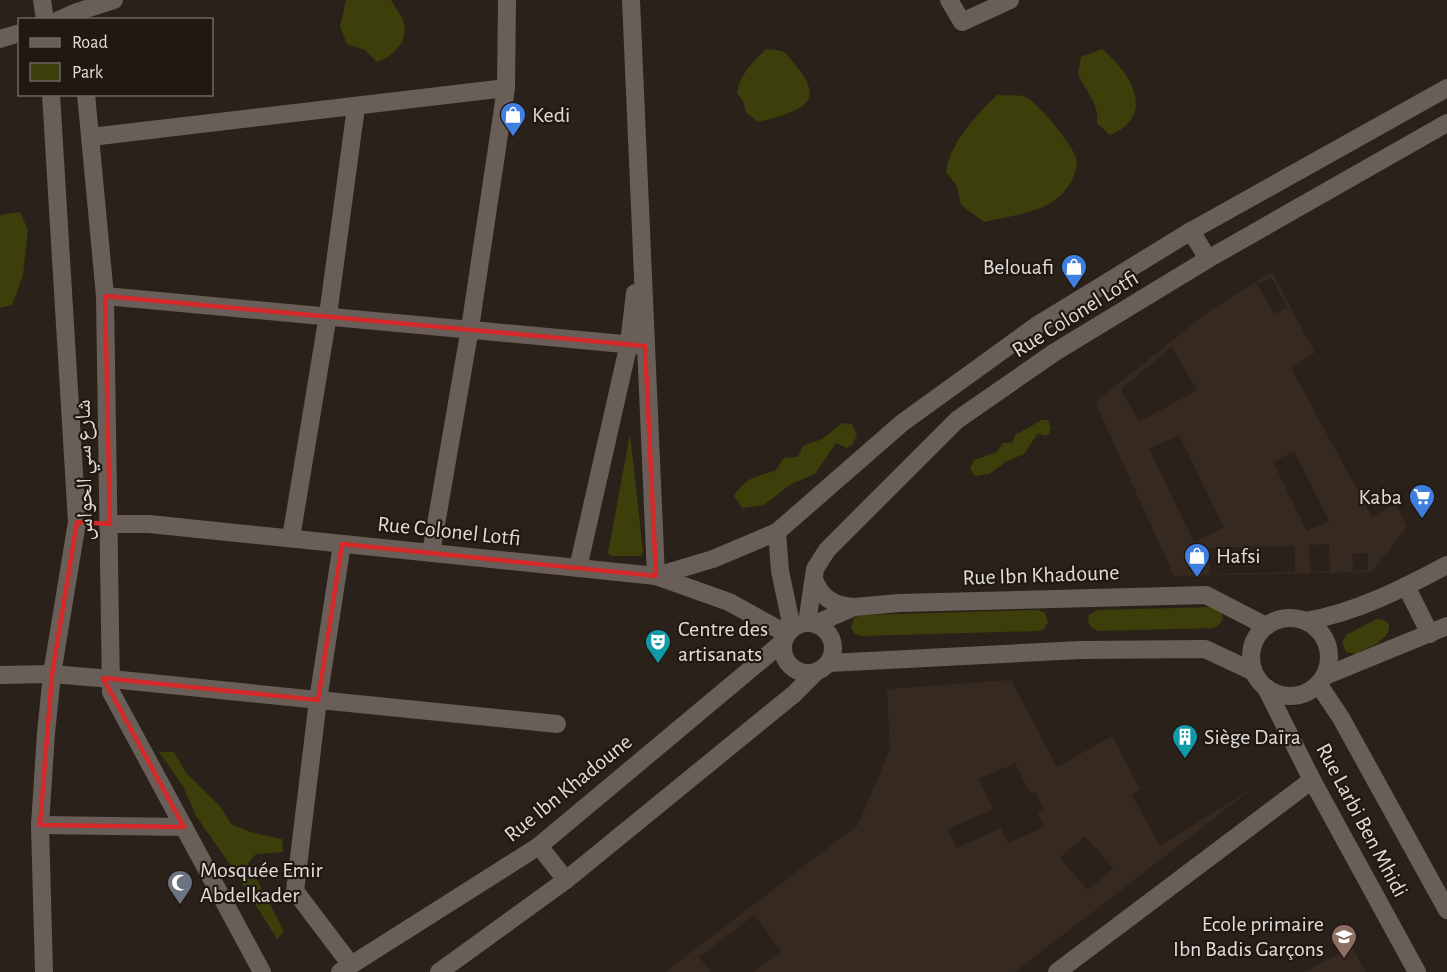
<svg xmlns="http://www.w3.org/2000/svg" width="1447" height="972" font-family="'Alegreya Sans','Noto Naskh Arabic',sans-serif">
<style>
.built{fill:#362a20;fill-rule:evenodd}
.green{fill:#3c3f09}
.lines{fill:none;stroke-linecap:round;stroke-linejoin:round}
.street{stroke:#695f58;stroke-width:18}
.secondary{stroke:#695f58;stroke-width:18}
.marked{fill:none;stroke:#d62828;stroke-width:4.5;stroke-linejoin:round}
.labels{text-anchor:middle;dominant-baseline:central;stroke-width:4.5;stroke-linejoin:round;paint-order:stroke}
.poi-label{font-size:22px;fill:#e2dcd8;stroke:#201812;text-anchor:start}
.street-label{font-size:22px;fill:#e2dcd8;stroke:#201812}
</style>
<rect width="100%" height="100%" fill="#2a211b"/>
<g class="built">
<path d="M1272 272 1407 526 1372 572 1174 576 1095 402 1211 310ZM1271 277 1287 307 1274 314 1257 284ZM1172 347 1197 390 1139 422 1121 389ZM1314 353 1395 504 1372 517 1291 368ZM1179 435 1224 528 1194 542 1149 449ZM1294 451 1329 521 1307 531 1273 462ZM1329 544 1330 571 1311 572 1309 545ZM1295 546V572L1210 574V548ZM1368 553V570L1353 571 1352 554Z"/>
<path d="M1011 680 1057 767 1112 736 1140 789 1132 795 1160 846 1257 785 1015 972H753L781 951 754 915 699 957 711 972H665L858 825 890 749 887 689ZM1015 763 1030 794 1035 792 1043 809 1037 812 1044 827 1008 843 1001 828 957 848 948 829 993 809 979 779ZM1085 836 1113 868 1088 890 1060 858Z"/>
<path d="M1352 947 1366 972H1304Z"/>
</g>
<g class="green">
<path d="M346 0H391C395 7 401 14 403 21 410 41 393 56 377 62L365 50 347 44 340 27Z"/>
<path d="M766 49 782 51 787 55C829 101 809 109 758 122L746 112 743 101 737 93C739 75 753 62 766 49Z"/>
<path d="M1102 49C1130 72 1158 116 1110 135L1097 123C1100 104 1085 90 1078 74L1081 57Z"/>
<path d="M997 95C1005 96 1017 94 1025 97 1037 101 1072 145 1076 157 1079 171 1071 184 1062 194 1044 213 1008 216 984 222L961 205 957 186 946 172C951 141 975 117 997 95Z"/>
<path d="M20 212 28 230 23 275 12 305 0 308V215Z"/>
<path d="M1042 420H1048L1051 428 1049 434 1045 436 1038 433 1024 454 1007 461 989 474 975 476 970 469 974 460 997 452 1003 443H1012L1015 435Z"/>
<path d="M843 423 852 424 857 435 853 444 847 448 836 443 815 474 791 484 764 505 742 508 734 496C744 479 756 476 775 471L784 458 798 457 803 446 822 439Z"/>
<path d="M630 434 643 551 641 556H611L608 553Z"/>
<path d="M1214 607 1222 613 1223 619 1219 625 1213 628 1098 631 1092 628 1088 622 1089 615 1097 610Z"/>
<path d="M1038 610 1045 613 1048 622 1044 629 1038 631 862 636 855 634 851 628 854 618 861 615Z"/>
<path d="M1377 619 1384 620 1389 624C1391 641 1368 647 1356 654L1346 652 1342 642 1346 635Z"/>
<path d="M159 752H174L186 773 220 806 231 824 253 833 282 839 283 852 256 854 248 863 284 931 277 939 232 867 196 816 183 786Z"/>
</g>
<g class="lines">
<g class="street">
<path d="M631 0 656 576"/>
<path d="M949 0 962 22 1010 0"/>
<path d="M77 12 114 0"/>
<path d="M0 39 20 33"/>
<path d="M91 137 506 88"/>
<path d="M1191 231 1208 259"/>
<path d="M105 296 645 346"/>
<path d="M110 524H149L656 576 713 559 777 532 902 423 1036 326 1191 231 1447 88"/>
<path d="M777 532 780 571 792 628"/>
<path d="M291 538 328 315 356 107"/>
<path d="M342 544 318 700 295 891 351 965"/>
<path d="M431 553 470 328 506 88 507 0"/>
<path d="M578 568 629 343 635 293"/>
<path d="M656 576 729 602 787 634"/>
<path d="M814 579C821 598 834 606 854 607"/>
<circle cx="808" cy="648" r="25"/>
<path d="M807 623 815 569 827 550 957 420 1055 352 1208 259 1447 123"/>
<path d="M0 675 52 674 111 679 557 724"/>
<path d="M1057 972 1312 780"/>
</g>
<g class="secondary">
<path d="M42 0 45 20"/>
<path d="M59 20 77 12"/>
<path d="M86 94 105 296 111 692 262 972"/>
<path d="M1406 586 1430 634"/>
<circle cx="1290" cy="657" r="39"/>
<path d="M1306 621C1355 613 1404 588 1447 565"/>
<path d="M815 624 854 607 899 603 1206 595 1266 626"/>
<path d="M829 663 1081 650 1205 649 1252 671"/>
<path d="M1325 676 1447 626"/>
<path d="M1319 685 1341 718 1447 910"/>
<path d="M1267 690 1312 780 1417 972"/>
<path d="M40 825 184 827"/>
<path d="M539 846 566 880"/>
<path d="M44 972 40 825 46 733 52 674 77 522 51 94"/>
<path d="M340 972 539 846 783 642"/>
<path d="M439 972 566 880 794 694 815 673"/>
</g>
</g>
<path class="marked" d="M105 296 645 346 656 576 342 544 318 700 103 678 184 827 40 825 52 674 77 522 110 524Z"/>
<defs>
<symbol id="shop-pin" viewBox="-11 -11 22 30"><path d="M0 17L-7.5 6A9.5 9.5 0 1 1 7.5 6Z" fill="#3f7fe0" stroke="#201812"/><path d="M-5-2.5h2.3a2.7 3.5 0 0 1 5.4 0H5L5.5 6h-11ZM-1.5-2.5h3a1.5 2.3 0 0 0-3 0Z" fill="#fff"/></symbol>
<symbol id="supermarket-pin" viewBox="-11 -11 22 30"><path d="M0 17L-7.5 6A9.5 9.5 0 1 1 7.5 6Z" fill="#3f7fe0" stroke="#201812"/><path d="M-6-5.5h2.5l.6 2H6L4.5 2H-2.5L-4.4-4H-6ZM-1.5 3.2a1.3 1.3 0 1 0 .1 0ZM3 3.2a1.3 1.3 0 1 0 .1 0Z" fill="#fff"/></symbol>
<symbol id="theatre-pin" viewBox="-11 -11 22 30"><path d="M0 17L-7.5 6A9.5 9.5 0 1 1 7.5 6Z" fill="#0f9aa8" stroke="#201812"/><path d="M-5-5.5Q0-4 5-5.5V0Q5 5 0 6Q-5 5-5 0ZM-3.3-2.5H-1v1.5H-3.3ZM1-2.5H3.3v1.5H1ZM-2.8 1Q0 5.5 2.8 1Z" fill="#fff"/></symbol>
<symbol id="building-pin" viewBox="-11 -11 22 30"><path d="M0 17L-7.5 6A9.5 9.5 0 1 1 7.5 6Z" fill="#0f9aa8" stroke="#201812"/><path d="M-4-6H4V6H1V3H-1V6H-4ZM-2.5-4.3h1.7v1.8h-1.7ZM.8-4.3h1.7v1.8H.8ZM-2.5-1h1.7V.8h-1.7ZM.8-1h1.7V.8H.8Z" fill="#fff"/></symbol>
<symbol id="mosque-pin" viewBox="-11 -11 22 30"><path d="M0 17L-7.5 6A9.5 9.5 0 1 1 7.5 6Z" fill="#6b7280" stroke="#201812"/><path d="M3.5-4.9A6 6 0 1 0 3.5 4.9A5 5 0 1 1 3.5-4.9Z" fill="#fff"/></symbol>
<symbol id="school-pin" viewBox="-11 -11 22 30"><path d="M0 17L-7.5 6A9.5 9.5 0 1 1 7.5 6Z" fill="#8d6e63" stroke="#201812"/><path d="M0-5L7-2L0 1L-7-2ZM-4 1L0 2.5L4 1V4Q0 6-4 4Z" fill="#fff"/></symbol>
</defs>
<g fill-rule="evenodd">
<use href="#shop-pin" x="498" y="100" width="30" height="40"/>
<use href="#shop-pin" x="1059" y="252" width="30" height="40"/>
<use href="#supermarket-pin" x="1407" y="482" width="30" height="40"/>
<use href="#shop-pin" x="1182" y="541" width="30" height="40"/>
<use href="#theatre-pin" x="643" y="627" width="30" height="40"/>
<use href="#building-pin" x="1170" y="722" width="30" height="40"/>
<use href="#mosque-pin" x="165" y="868" width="30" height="40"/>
<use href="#school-pin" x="1329" y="922" width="30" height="40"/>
</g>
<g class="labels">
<g class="poi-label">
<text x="532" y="115">Kedi</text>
<text x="1054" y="267" text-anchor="end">Belouafi</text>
<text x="1402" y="497" text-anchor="end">Kaba</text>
<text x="1216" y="556">Hafsi</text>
<text x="678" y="629">Centre des<tspan x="678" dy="25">artisanats</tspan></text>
<text x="1204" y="737">Siège Daïra</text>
<text x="200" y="870">Mosquée Emir<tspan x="200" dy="25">Abdelkader</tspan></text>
<text x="1324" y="924" text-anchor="end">Ecole primaire<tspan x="1324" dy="25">Ibn Badis Garçons</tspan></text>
</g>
<g class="street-label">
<text transform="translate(1075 314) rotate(-32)">Rue Colonel Lotfi</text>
<text transform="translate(84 470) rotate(-91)">شارع سي الحواس</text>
<text transform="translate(449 531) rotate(6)">Rue Colonel Lotfi</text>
<text transform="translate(1041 575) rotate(-2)">Rue Ibn Khadoune</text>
<text transform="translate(568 788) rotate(-39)">Rue Ibn Khadoune</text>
<text transform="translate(1362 820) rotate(62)">Rue Larbi Ben Mhidi</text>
</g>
</g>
<rect x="18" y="18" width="195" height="78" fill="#201812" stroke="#6e6661" stroke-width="1.5"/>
<rect x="30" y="38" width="30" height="9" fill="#695f58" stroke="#6e6661" stroke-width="1.5"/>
<text x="72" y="48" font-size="18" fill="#e2dcd8">Road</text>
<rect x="30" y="63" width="30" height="18" fill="#3c3f09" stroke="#6e6661" stroke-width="1.5"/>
<text x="72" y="78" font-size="18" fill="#e2dcd8">Park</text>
</svg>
